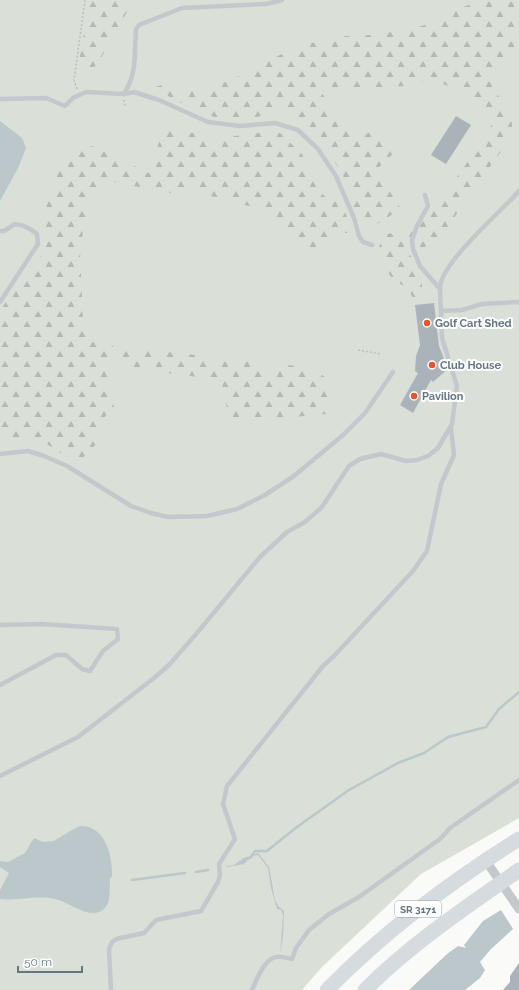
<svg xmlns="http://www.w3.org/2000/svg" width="519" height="990" font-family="Raleway,sans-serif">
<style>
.green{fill:#dadfd7}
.forest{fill:url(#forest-firs)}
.water{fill:#bbc7cb}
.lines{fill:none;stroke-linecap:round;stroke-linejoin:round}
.stream{stroke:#bbc7cb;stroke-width:2.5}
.building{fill:#aab3b9}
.path{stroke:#bbbfc2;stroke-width:1.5;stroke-dasharray:2 2;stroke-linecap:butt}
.lane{stroke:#c3c8cc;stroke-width:4.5}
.street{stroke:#c3c8cc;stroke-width:9}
.primary{stroke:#d6dbdf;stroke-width:15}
.poi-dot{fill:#e4572e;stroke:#fff;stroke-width:1.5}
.labels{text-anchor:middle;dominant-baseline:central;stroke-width:4;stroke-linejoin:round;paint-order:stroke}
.shield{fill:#fff;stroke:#939fa8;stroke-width:1}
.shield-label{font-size:10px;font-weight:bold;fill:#657683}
.poi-label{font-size:11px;font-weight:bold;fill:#657683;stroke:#fff;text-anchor:start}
</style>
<defs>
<pattern id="forest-firs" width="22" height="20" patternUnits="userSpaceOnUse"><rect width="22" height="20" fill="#dadfd7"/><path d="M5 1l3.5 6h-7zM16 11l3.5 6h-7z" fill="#b4b9b4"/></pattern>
</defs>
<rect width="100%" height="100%" fill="#fafaf8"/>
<path class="green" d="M0 0H519V818L421 874 322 967 302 990H0Z"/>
<g class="forest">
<path d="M90 0H134L111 39 98 64 88 71 82 67 80 56Z"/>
<path d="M483 0H519V53L508 57 497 71 494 82 499 98 510 110 513 132 502 150 443 233 421 250 408 252 422 273V299H414L405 286 393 281 377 251 385 234 397 233 406 241 420 217 450 187 471 157 491 126 492 113 459 90 432 80 404 86 321 92 355 140 379 127 396 151 376 170 401 209 366 231 351 205 346 181 331 155 300 125 293 108 281 106C230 137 199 111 153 88 173 79 174 91 189 91 202 90 217 85 229 81L305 42 326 44 345 36 376 35 431 24 449 12Z"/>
<path d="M168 127 218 139 253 133H280L302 154 315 185 326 198H339L354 233H341L316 253 312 250H304L295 244 265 217 261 208 244 205 237 200 203 195 192 189 171 193 113 182 102 188 93 197 87 207 80 250 83 322 89 341 113 346 110 388 114 407 100 422V440L77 464 44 442 11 439 0 440V311L27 269 44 253 42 223 56 172 70 154 92 146 153 175C154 158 157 140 168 127Z"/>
<path d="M124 347 259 362 267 373 275 371 279 364 311 368 328 379 326 414 293 417 229 418 221 380 120 367Z"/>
</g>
<g class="water">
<path d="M0 121 22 138 26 148 18 168 0 201Z"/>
<path d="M80 826C105 825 113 856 112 876L110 879C109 888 113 907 99 912 85 917 69 902 55 899 37 895 19 901 0 899V890L9 873 0 867V861L8 862 25 853 34 838 43 842 54 841C62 836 71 830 80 826Z"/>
<path d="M258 853 269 867 275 900 279 907 284 911 283 937 280 954 283 915 281 910 277 909 271 888 268 868 258 855 252 856 244 864 227 867 226 866C243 865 244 857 258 853Z"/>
<path d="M501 910 513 929 491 949 480 962 485 970 480 978 465 990H409L447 954 458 946 466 948 464 945 483 921Z"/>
</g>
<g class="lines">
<g class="stream">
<path d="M237 864 246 858H250L255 851H267L297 827 349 790 398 763 424 753 448 737 486 727 499 709 519 692"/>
<path d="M196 872 208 870"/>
<path d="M132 880 185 873"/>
</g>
</g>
<g class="building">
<path d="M456 116 471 125 446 164 431 155Z"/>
<path d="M434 303 439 346 448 369 433 382 431 380 413 413 400 405 418 373 415 371 416 356 420 345 415 305Z"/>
<path d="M519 963V990H503L510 982V976Z"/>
</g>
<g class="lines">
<g class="path">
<path d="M77 89 74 80 85 0"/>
<path d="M124 100 125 106"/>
<path d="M358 350 381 354"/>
</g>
<g class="lane">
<path d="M124 94 134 92 159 100 208 122 240 126 275 123 298 130 318 149 336 176 354 218 359 236 363 242 372 245"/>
<path d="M0 99 46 98 65 106 73 98 86 92 124 94C138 72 134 52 136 29L139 25 182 8 266 4 282 0"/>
<path d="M0 231H4L15 224C24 225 30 228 37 234L38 244 0 302"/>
<path d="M440 289C439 264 501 212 519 191"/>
<path d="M441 311 462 310 482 304 519 302"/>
<path d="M0 454 28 451 44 456 67 466 131 506 151 513 168 517 207 516 237 509 265 495 294 476 343 435 365 413 393 372"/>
<path d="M0 625 41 624 117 629 118 639 103 651 90 671 82 669 66 655H56L0 685"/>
<path d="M0 776 78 737 154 678 169 665 197 633 260 557 287 532 305 522 322 507 349 466 360 459 381 454 406 461 417 460 428 456 438 448 452 424 457 386 442 338 440 289 420 266 413 249 412 240 417 226 428 206 425 195"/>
<path d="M111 990 109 949 112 942 116 939 144 933 156 920 201 911 218 882 220 875 219 864 235 839 223 804 227 786 323 666 334 656 413 571 427 551 441 484 454 455 451 428"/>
<path d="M252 990C256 981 263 962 273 958 278 955 286 958 292 959L296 948 309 930 329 914 359 897 440 839 450 828 519 780"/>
</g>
<path class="street" d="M486 861 519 909"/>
<g class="primary">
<path d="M327 990C384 932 450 882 519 839"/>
<path d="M365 990C411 944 466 907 519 870"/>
</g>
</g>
<g class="poi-dot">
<circle cx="427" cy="323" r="4"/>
<circle cx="432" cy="365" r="4"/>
<circle cx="414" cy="396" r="4"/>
</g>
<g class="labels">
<rect class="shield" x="395" y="901" width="46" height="16" rx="3"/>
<g class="shield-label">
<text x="418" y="909">SR 3171</text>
</g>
<g class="poi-label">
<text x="435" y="323">Golf Cart Shed</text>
<text x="440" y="365">Club House</text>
<text x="422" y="396">Pavilion</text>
</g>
</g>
<path d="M18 966v6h64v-6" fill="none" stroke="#657683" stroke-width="2"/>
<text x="24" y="966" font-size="12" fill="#657683" stroke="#ffffff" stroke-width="3" paint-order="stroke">50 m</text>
</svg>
